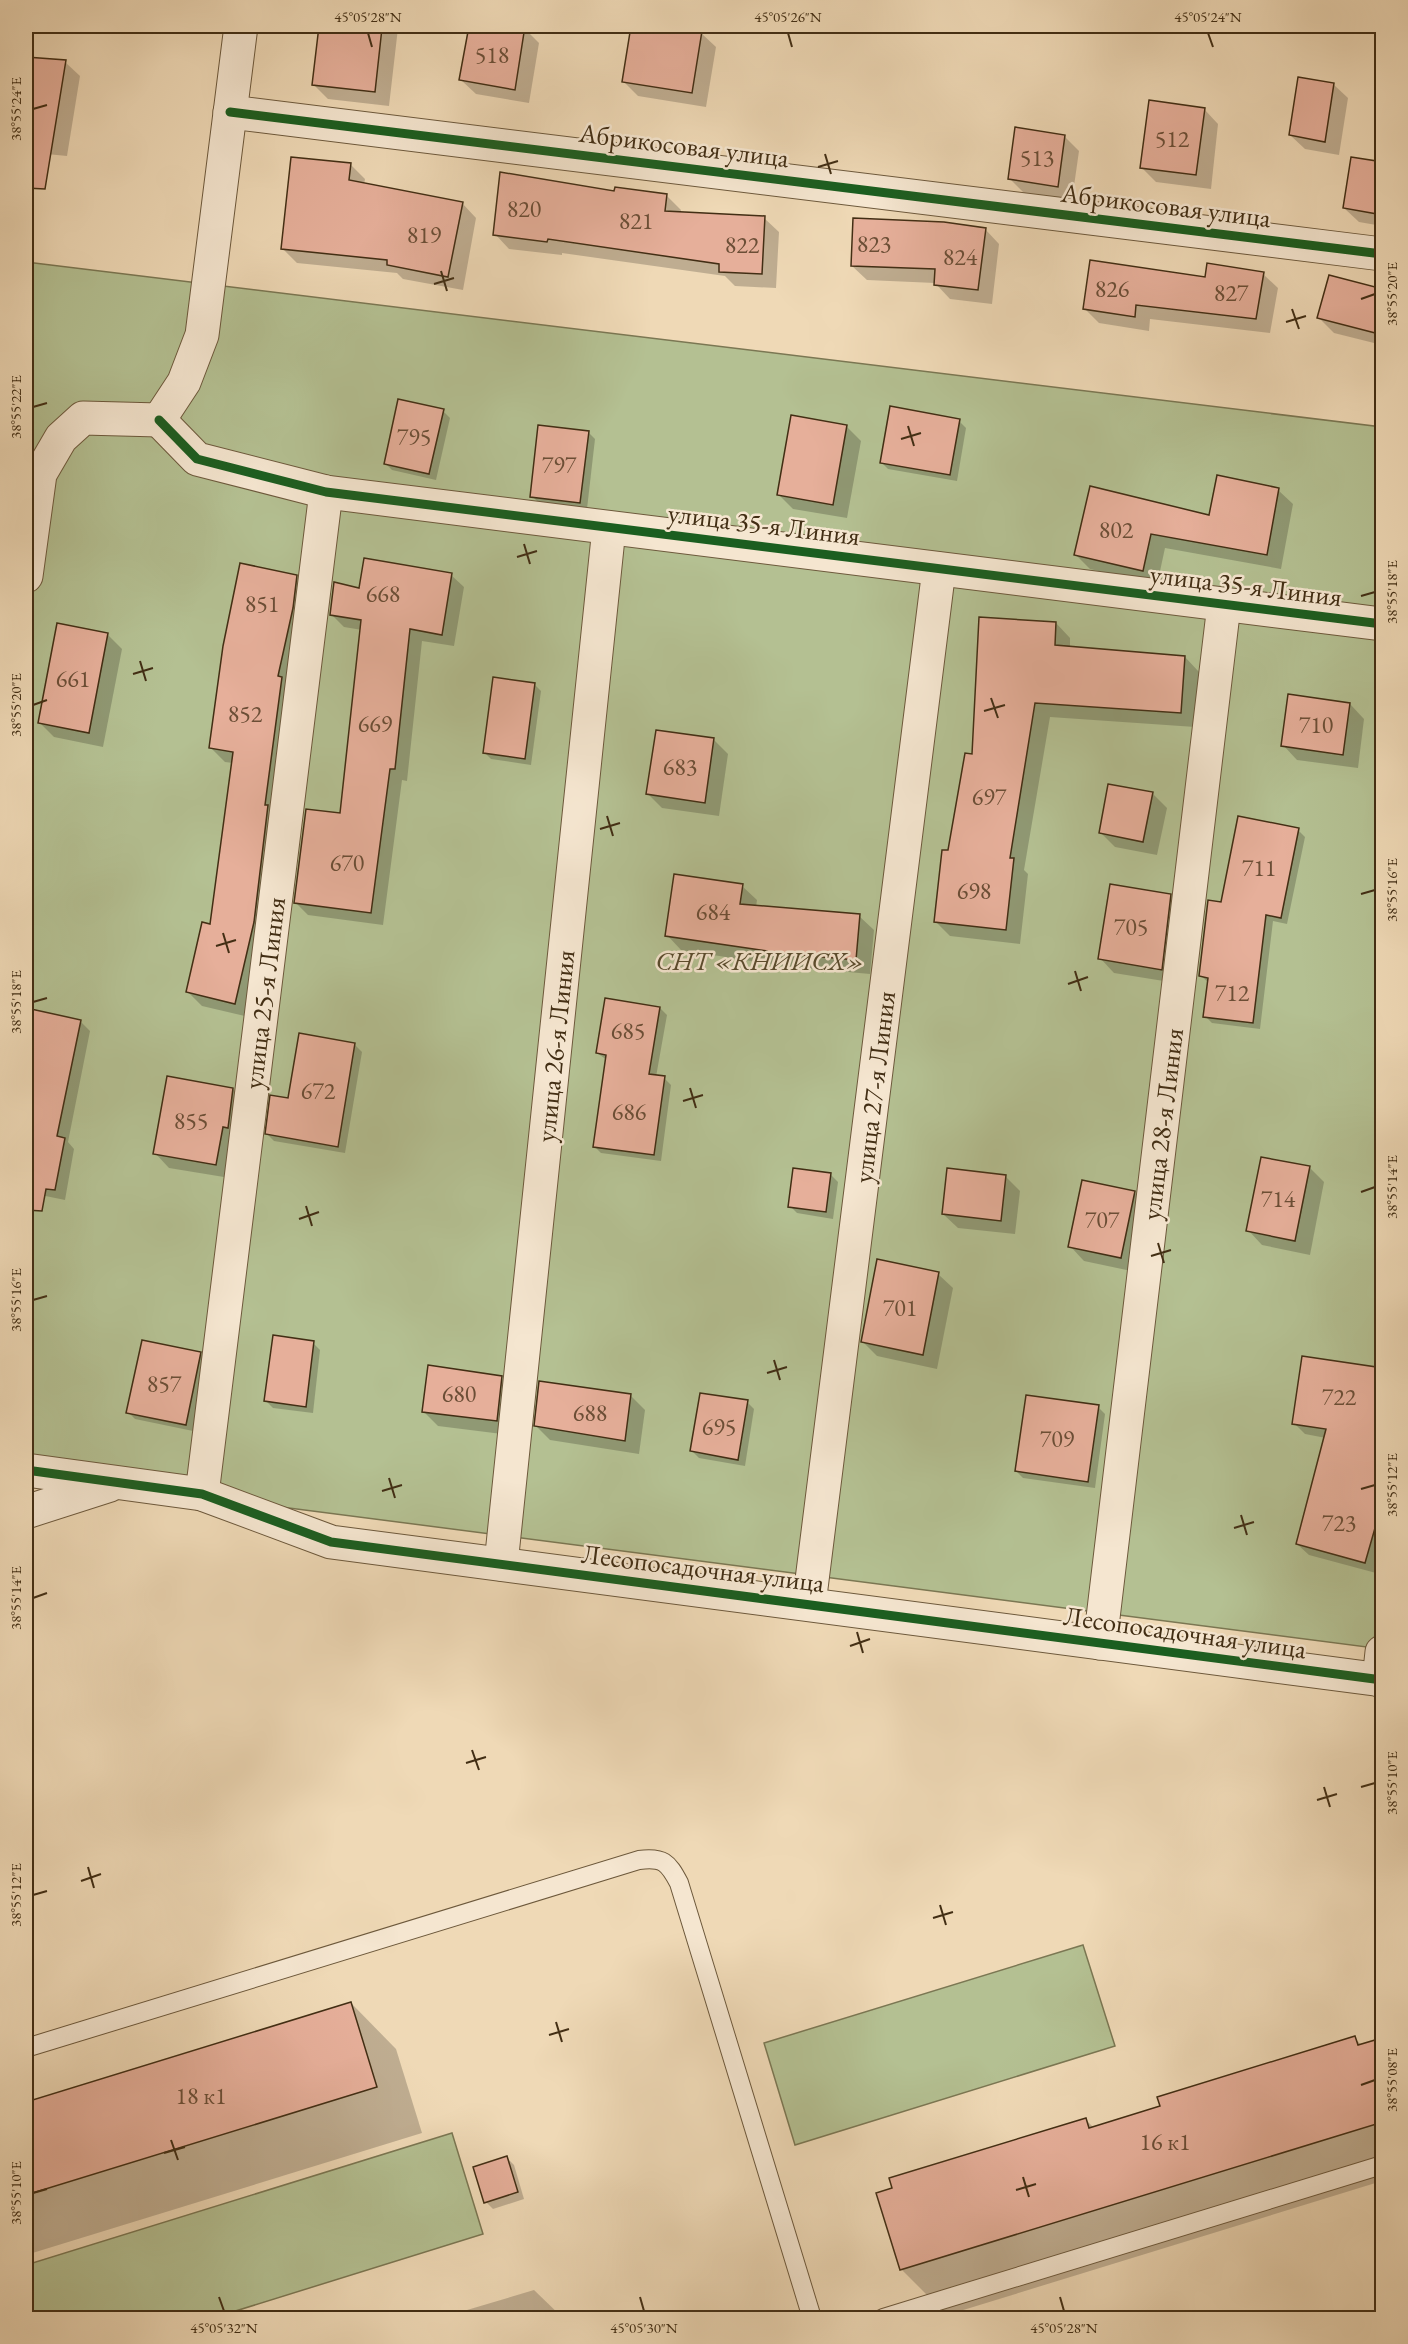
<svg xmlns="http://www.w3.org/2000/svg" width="1408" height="2344" font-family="'EB Garamond',serif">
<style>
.green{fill:#b4c092;stroke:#7b7753;stroke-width:1.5}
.shadow{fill:#0003}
.building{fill:#e6af9a;stroke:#422e14;stroke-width:1.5}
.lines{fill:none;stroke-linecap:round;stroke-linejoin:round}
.lane-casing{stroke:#6d593c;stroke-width:20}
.street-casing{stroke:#6d593c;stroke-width:35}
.lane{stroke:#f5e6d0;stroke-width:18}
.street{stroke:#f5e6d0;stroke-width:33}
.cycleway-casing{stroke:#f5e6d0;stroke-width:13}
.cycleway{stroke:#1b5e20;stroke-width:9}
.ticks{fill:none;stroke:#422e14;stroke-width:2}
.labels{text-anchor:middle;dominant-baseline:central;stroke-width:5;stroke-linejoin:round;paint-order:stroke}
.number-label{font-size:24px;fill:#6b4e36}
.street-label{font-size:27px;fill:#422e14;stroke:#f5e6d0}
.park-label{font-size:27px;font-style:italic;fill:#594b2d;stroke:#f5e6d0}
.neatline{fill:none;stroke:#422e14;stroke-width:2}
.ticks-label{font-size:15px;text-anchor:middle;fill:#422e14}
</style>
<rect width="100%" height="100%" fill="#efd9b6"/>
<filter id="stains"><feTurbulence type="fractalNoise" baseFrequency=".00333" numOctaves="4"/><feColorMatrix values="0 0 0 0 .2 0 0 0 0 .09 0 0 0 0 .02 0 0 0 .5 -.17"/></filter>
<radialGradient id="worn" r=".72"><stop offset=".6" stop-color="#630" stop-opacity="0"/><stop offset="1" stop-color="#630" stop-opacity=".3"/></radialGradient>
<g class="green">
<path d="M26 262 1382 427V1649L26 1474Z"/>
<path d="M1083 1945 1115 2046 795 2145 764 2043Z"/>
<path d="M452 2133 483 2234 213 2318H26V2265Z"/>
</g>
<g class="shadow">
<path d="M320 26H423L422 32 398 28 389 106 328 99 313 84Z"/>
<path d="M470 26H507L524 28 539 43 529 103 476 94 461 80Z"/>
<path d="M632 26H655L701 33 716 47 706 107 638 96 624 82Z"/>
<path d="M26 59 65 62 80 76 67 156 26 152Z"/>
<path d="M1333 84 1348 98 1339 155 1305 149 1290 135Z"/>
<path d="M1204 109 1218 124 1211 189 1156 182 1141 167Z"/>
<path d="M1065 137 1079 151 1072 200 1024 193 1009 178Z"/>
<path d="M1382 163V226L1359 222 1344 208Z"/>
<path d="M350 164 365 179 364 185 462 203 476 218 463 290 403 279 397 273 297 263 283 249Z"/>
<path d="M615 192 666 195 681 210 680 214 764 218 779 232 776 288 735 286 725 276 562 253V255L509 249 495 234Z"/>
<path d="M985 229 999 244 992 304 950 299 935 283 867 280 852 266Z"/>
<path d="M1263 274 1278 288 1270 333 1150 319 1149 331 1099 323 1085 309 1206 278Z"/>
<path d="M1382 291V345L1334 333 1319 318Z"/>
<path d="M443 411 450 418 436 480 392 470 385 463Z"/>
<path d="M959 421 966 428 957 481 888 469 881 462Z"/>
<path d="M846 426 861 441 847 518 793 509 778 494Z"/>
<path d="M588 432 595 439 587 509 539 503 532 496Z"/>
<path d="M1278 490 1293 504 1281 569 1165 548 1157 585 1090 569 1075 554 1210 517Z"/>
<path d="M451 575 464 587 454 646 422 641 407 781 402 780 383 925 308 915 296 903 341 815 362 630 344 627 331 614 360 590Z"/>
<path d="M296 576 311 591 249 1017 202 1006 188 992 211 925 233 763 225 762 211 748Z"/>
<path d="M1056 623 1070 638V648L1185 657 1199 672 1195 727 1050 717 1024 870 1028 874 1020 944 950 936 936 922 949 852 974 756Z"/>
<path d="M107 634 122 649 103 747 54 737 40 723Z"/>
<path d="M534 684 541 691 531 765 491 759 484 752Z"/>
<path d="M1350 704 1364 719 1358 768 1297 760 1283 745Z"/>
<path d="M714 740 728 754 719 816 662 808 647 793Z"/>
<path d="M1152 793 1167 808 1157 855 1115 847 1101 833Z"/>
<path d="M1298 830 1305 837 1287 924 1273 921 1260 1029 1212 1023 1205 1016 1209 983 1200 975 1222 904Z"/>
<path d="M742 886 757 900 756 907 859 916 874 930 870 974 783 966 681 950 667 935Z"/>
<path d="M1170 895 1184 910 1176 983 1114 973 1100 958Z"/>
<path d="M1382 962V1002L1376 995Z"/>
<path d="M660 1008 667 1015 656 1077 664 1078 671 1085 661 1161 601 1153 594 1146 607 1060 597 1053Z"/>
<path d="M32 1011 80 1021 90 1031 68 1142 74 1149 65 1200 26 1192V1044Z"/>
<path d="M355 1045 362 1052 345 1153 274 1141 267 1134Z"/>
<path d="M233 1089 247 1104 230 1178 169 1168 155 1153Z"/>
<path d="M1310 1168 1324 1182 1310 1255 1262 1245 1248 1230Z"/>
<path d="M831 1175 838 1182 833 1219 797 1213 790 1206Z"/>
<path d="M1005 1176 1020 1191 1015 1234 958 1228 943 1214Z"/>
<path d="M1134 1192 1149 1207 1136 1272 1084 1261 1070 1246Z"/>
<path d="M938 1274 953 1288 937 1369 877 1356 863 1342Z"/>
<path d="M26 1319 32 1326 27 1386H26Z"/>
<path d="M313 1343 320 1350 313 1413 273 1408 266 1401Z"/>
<path d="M200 1353 207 1360 193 1431 135 1419 128 1412Z"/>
<path d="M1382 1370V1551L1376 1573 1309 1555 1297 1544 1326 1438 1305 1434 1294 1423Z"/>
<path d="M501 1378 516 1392 511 1435 438 1426 423 1411Z"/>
<path d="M631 1396 645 1410 639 1454 550 1440 536 1426Z"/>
<path d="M747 1402 754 1409 745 1466 699 1458 692 1451Z"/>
<path d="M1098 1407 1105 1414 1095 1488 1023 1478 1016 1471Z"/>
<path d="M351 2003 396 2049 422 2133 26 2255V2103Z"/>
<path d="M1354 2037 1362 2046 1374 2042 1382 2050V2181L947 2315 901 2269 1086 2120 1094 2128 1162 2107Z"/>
<path d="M507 2158 514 2165 524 2199 493 2209 486 2202Z"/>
<path d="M534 2290 563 2318H440Z"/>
</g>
<g class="building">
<path d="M319 26H359L382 28 375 92 312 85Z"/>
<path d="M469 26H525L515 90 459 80Z"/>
<path d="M631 26H665L702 31 692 93 622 82Z"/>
<path d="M26 57 66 60 45 189 26 188Z"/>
<path d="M1298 77 1334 83 1325 142 1289 135Z"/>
<path d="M1149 100 1205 108 1196 175 1140 168Z"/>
<path d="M1015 127 1065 135 1058 187 1008 179Z"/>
<path d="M291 157 351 163 349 180 463 202 448 277 387 265V260L281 249Z"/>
<path d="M1351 157 1383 162V215L1343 208Z"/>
<path d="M500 172 614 191 615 187 667 194 665 211 765 216 762 274 719 272V264L548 239 547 242 493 235Z"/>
<path d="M853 218 944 222 986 228 978 290 934 285 935 269 851 266Z"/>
<path d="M1090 260 1205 277 1207 263 1264 272 1256 319 1136 305 1135 317 1083 309Z"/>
<path d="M1329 275 1383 289V335L1317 318Z"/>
<path d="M398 399 444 409 429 474 384 464Z"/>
<path d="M890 406 960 419 950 475 880 463Z"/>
<path d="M791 415 847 425 833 505 777 495Z"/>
<path d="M538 425 589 431 580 503 530 497Z"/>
<path d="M1217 475 1279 488 1267 555 1151 534 1143 571 1074 555 1090 486 1209 515Z"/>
<path d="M364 558 452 573 442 635 410 629 395 769H390L371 913 294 903 306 809 340 813 361 620 330 615 334 582 359 588Z"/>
<path d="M240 563 297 575 293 608 278 676 282 677 265 805H268L254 922 235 1004 186 992 202 922 210 924 233 752 209 748 223 646Z"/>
<path d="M979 617 1056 622 1055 645 1185 656 1181 713 1035 703 1010 858H1014L1006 930 934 922 942 850H948L965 753 972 754Z"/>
<path d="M57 623 108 633 89 733 38 723Z"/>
<path d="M493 677 535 683 525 759 483 753Z"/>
<path d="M1288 694 1350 703 1343 755 1281 746Z"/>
<path d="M656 730 714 738 705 803 646 794Z"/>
<path d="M1108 784 1153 792 1143 842 1099 833Z"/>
<path d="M1238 816 1299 828 1281 918 1266 915 1253 1023 1203 1017 1208 978 1199 976 1208 900 1221 902Z"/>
<path d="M674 874 743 884 740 904 860 914 856 960 767 952V951L665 936Z"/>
<path d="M1110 884 1171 894 1162 970 1098 959Z"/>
<path d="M605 998 660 1007 649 1074 665 1076 654 1155 593 1147 606 1055 596 1053Z"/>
<path d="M31 1009 81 1020 57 1136 65 1138 55 1190 46 1189 42 1211 26 1210V1036Z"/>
<path d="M299 1033 355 1043 338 1147 265 1134 270 1095 288 1098Z"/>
<path d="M167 1076 233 1088 228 1128 223 1127 216 1165 153 1154Z"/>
<path d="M1261 1157 1310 1166 1295 1241 1246 1231Z"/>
<path d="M793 1168 831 1173 826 1212 788 1207Z"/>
<path d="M947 1168 1006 1175 1001 1221 942 1214Z"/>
<path d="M1082 1180 1135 1191 1121 1258 1068 1247Z"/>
<path d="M877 1259 939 1272 923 1355 861 1342Z"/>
<path d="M273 1335 314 1341 306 1407 264 1401Z"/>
<path d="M142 1340 201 1352 186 1425 126 1413Z"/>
<path d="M1302 1356 1383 1368V1500L1365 1563 1296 1544 1326 1429 1292 1424Z"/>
<path d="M428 1365 502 1376 497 1421 422 1412Z"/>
<path d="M539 1381 631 1394 625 1441 534 1426Z"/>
<path d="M700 1393 748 1400 738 1460 690 1451Z"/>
<path d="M1026 1395 1099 1405 1088 1482 1015 1471Z"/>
<path d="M351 2002 377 2087 26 2195V2102Z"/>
<path d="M1355 2036 1358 2045 1375 2040 1383 2065V2122L900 2270 876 2193 892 2188 889 2178 1086 2118 1089 2128 1160 2106 1157 2097Z"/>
<path d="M507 2156 518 2192 484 2203 473 2167Z"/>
</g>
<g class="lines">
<defs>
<g id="lane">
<path d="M26 2048 639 1860C663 1857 668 1862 679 1883L812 2318"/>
<path d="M883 2318 1382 2165"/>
</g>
<g id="street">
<path d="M230 112 1382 254"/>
<path d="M159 420 197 459 326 492 1382 624"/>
<path d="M26 576 40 474 61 438 83 418 159 420 184 382 202 335 241 26"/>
<path d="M26 1470 202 1494 331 1542 1382 1680"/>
<path d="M202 1494 326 492"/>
<path d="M26 1512 110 1485"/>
<path d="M501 1564 609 528"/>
<path d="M809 1604 939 569"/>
<path d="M1100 1643 1224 605"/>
<path d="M1379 1680 1382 1652"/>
</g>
</defs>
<use href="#lane" class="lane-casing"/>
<use href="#street" class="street-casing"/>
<use href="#lane" class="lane"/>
<use href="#street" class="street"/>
<defs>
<g id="cycleway">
<path d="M230 112 1382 254"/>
<path d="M159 420 197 459 326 492 1382 624"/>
<path d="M26 1470 202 1494 331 1542 1382 1680"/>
</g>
</defs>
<use href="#cycleway" class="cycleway-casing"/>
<use href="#cycleway" class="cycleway"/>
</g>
<path class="ticks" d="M368 33 372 47M788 33 792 47M1208 33 1213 47M33 109 47 105M825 154 831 174M818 167 838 161M441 271 447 291M434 284 454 278M1361 299 1375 294M1292 309 1299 329M1286 322 1306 316M33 407 47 403M908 426 914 446M901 439 921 433M524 544 530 564M517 557 537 551M1361 596 1375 592M140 661 146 681M133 674 153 668M991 698 998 718M33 705 47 700M984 711 1005 705M607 816 613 836M600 829 620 823M1361 894 1375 890M223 933 229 953M216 946 236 940M1075 971 1081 991M1068 984 1088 977M33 1002 47 998M690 1088 696 1108M683 1101 703 1095M1361 1192 1375 1187M306 1206 312 1226M299 1219 319 1212M1158 1243 1164 1263M1151 1256 1171 1250M33 1300 47 1296M774 1360 780 1380M767 1373 787 1367M389 1478 395 1498M1361 1489 1375 1485M382 1491 402 1485M1241 1515 1247 1535M1234 1528 1254 1522M33 1598 47 1593M857 1632 863 1653M850 1646 870 1639M472 1750 479 1770M466 1763 486 1757M1324 1787 1330 1807M1361 1787 1375 1783M1317 1800 1337 1794M88 1867 94 1888M81 1881 101 1874M33 1895 47 1891M940 1905 946 1925M933 1918 953 1912M556 2022 562 2042M549 2035 569 2029M1361 2085 1375 2080M171 2140 178 2160M164 2153 185 2147M1023 2177 1029 2197M1016 2190 1036 2184M33 2193 47 2189M219 2297 224 2311M640 2297 644 2311M1060 2297 1064 2311"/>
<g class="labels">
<g class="number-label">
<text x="492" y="54">518</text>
<text x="1172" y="138">512</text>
<text x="1037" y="157">513</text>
<text x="524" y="208">820</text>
<text x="636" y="220">821</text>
<text x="424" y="234">819</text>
<text x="874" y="243">823</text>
<text x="742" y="244">822</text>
<text x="960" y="256">824</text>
<text x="1112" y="288">826</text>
<text x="1231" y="292">827</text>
<text x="414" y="436">795</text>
<text x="559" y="464">797</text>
<text x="1116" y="529">802</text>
<text x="383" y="593">668</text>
<text x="262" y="603">851</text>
<text x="73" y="678">661</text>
<text x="245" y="713">852</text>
<text x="375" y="723">669</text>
<text x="1316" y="724">710</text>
<text x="680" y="766">683</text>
<text x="989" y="796">697</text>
<text x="347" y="862">670</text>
<text x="1259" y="867">711</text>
<text x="974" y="890">698</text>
<text x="713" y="911">684</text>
<text x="1131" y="926">705</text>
<text x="1232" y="992">712</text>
<text x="628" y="1030">685</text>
<text x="318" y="1090">672</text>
<text x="629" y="1111">686</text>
<text x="191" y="1120">855</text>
<text x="1278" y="1198">714</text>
<text x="1102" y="1219">707</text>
<text x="900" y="1307">701</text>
<text x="164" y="1383">857</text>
<text x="459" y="1393">680</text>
<text x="1339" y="1396">722</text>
<text x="590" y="1412">688</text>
<text x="719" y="1426">695</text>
<text x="1057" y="1438">709</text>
<text x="1339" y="1522">723</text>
<text x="201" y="2095">18 к1</text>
<text x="1165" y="2141">16 к1</text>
</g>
<g class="street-label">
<text transform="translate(684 145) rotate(7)">Абрикосовая улица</text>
<text transform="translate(1166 205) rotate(7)">Абрикосовая улица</text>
<text transform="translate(764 524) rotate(7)">улица 35-я Линия</text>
<text transform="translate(1246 585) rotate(7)">улица 35-я Линия</text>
<text transform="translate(264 993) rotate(-83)">улица 25-я Линия</text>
<text transform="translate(555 1046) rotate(-84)">улица 26-я Линия</text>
<text transform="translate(874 1087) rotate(-83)">улица 27-я Линия</text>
<text transform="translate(1162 1124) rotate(-83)">улица 28-я Линия</text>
<text transform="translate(703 1568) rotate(7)">Лесопосадочная улица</text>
<text transform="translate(1185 1632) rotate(8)">Лесопосадочная улица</text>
</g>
<g class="park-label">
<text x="760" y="960">СНТ «КНИИСХ»</text>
</g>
</g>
<rect width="1408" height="2344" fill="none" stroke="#efd9b6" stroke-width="66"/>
<rect x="33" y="33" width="1342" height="2278" class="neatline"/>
<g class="ticks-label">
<text x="368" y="22">45°05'28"N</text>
<text x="788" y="22">45°05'26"N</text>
<text x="1208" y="22">45°05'24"N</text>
<text transform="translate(16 109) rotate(-90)" y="5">38°55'24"E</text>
<text transform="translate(1392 294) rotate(-90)" y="5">38°55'20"E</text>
<text transform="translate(16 407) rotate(-90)" y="5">38°55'22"E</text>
<text transform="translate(1392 592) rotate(-90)" y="5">38°55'18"E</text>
<text transform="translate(16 705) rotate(-90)" y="5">38°55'20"E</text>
<text transform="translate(1392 890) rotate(-90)" y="5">38°55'16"E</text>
<text transform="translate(16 1002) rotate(-90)" y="5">38°55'18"E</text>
<text transform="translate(1392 1187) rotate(-90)" y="5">38°55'14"E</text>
<text transform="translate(16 1300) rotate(-90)" y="5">38°55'16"E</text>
<text transform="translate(1392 1485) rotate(-90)" y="5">38°55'12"E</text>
<text transform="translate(16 1598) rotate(-90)" y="5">38°55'14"E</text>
<text transform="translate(1392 1783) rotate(-90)" y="5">38°55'10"E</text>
<text transform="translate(16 1895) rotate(-90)" y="5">38°55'12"E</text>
<text transform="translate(1392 2080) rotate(-90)" y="5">38°55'08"E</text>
<text transform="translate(16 2193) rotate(-90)" y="5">38°55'10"E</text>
<text x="224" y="2333">45°05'32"N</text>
<text x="644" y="2333">45°05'30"N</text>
<text x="1064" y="2333">45°05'28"N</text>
</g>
<rect width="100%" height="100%" filter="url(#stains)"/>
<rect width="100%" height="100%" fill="url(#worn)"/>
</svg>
